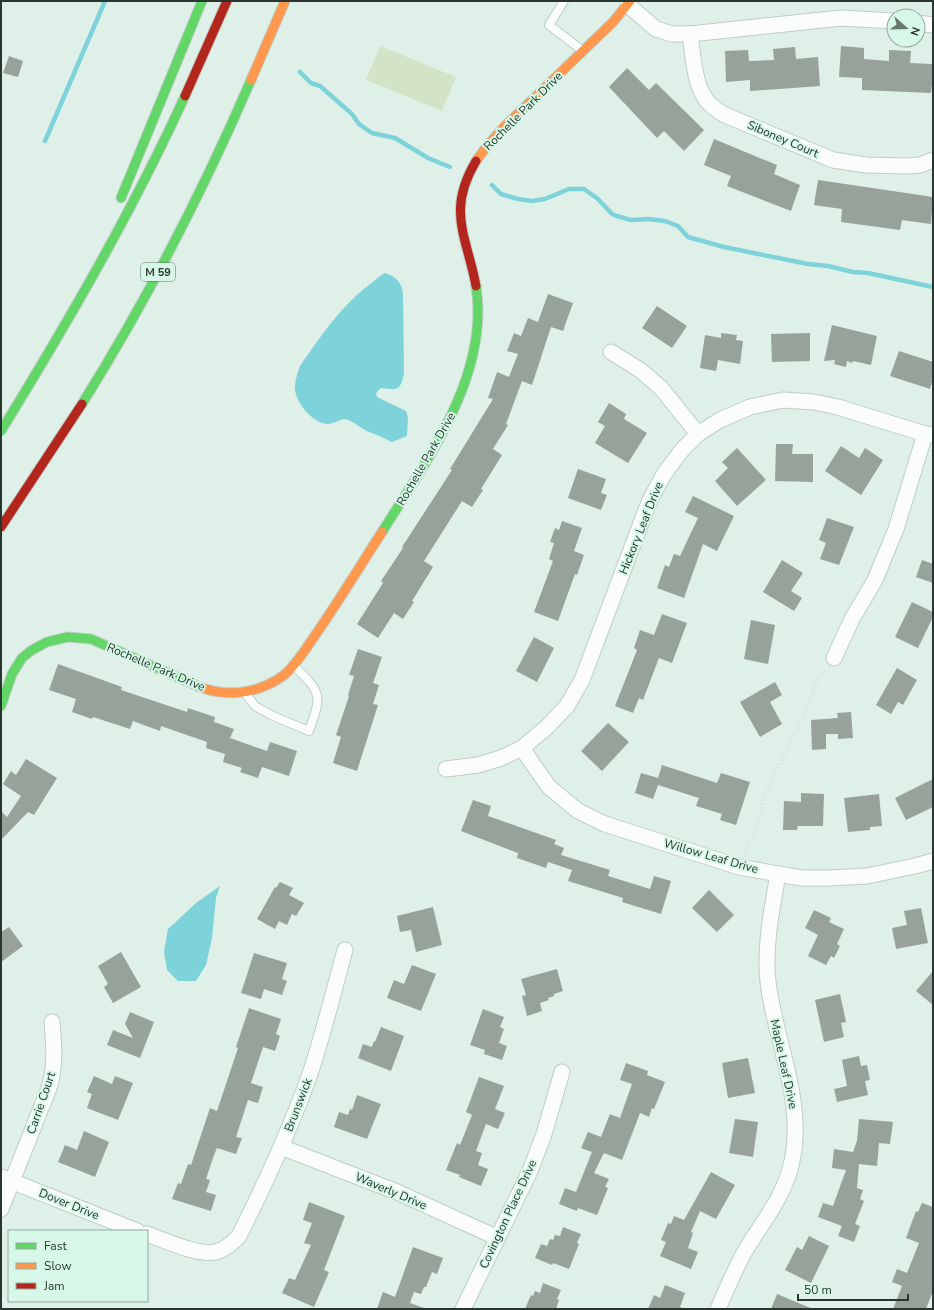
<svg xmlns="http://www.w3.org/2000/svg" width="934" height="1310" font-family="'Nunito Sans',sans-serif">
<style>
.green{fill:#d3e4c6}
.water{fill:#7ed2da}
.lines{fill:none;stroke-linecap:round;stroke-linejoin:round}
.stream{stroke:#7ed2da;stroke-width:4.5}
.building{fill:#96a29a}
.lane-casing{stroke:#bfcdc6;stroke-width:10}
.street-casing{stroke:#bfcdc6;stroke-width:17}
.fast-casing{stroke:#bfcdc6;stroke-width:11}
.slow-casing{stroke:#bfcdc6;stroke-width:11}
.jam-casing{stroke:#bfcdc6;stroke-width:11}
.path{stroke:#d6dcd9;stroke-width:2.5;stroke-dasharray:1 3;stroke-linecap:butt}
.lane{stroke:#fafdfc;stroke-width:8}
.street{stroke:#fafdfc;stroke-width:15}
.fast{stroke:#63d668;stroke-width:9}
.slow{stroke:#ff974d;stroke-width:9}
.jam{stroke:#b3261e;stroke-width:9}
.labels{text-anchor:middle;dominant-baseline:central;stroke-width:4;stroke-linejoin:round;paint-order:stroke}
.shield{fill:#d7f8e8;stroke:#5d7067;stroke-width:1}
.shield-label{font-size:11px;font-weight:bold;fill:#293630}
.street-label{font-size:12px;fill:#293630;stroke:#d7f8e8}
</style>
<rect width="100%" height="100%" fill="#dff0e8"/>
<path class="green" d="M380 46 456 77 442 111 366 80Z"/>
<g class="water">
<path d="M385 273C397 277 403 284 403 296L404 373C401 391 397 390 381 388L376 393 377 397 406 411 408 417 407 436 392 442C384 438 375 434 367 431 360 428 355 422 348 420 342 417 335 424 327 424 313 423 297 404 295 390 294 384 298 371 300 366 321 336 342 304 373 282 377 279 380 275 385 273Z"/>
<path d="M220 886 216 898 212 938 206 965 196 981H178L167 970 164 952 168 929 196 903Z"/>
</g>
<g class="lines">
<g class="stream">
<path d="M300 72 311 83 320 86 352 114 359 124 372 133 395 138 428 158 450 167"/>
<path d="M45 141 105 1"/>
<path d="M492 185 501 194 518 199 532 201 545 199 569 189H584L598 199 612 214 617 216 631 220 648 219 665 221 678 226 688 237 724 247 808 264 828 266 853 272 868 273 933 287"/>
</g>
</g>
<g class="building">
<path d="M841 46 864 48V59L889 61V50L911 51 910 63 933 64V84H932L931 93 862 90V78L839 77Z"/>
<path d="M795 47 796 59 818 57 820 86 750 91V80L726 82 725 51 748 50 749 61 774 60 773 49Z"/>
<path d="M9 56 23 61 18 77 3 73Z"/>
<path d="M627 68 649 90 656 83 704 130 684 151 664 131 657 138 609 87Z"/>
<path d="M714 139 777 165 774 174 800 185 791 211 727 186 731 176 704 165Z"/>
<path d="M818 180 933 197 931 224 902 220 900 230 841 222 842 209 814 205Z"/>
<path d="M548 294 573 303 563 331 551 327 532 385 522 381 506 424 508 425 493 449 502 455 481 489 483 490 472 507 462 501 424 561 433 567 412 601 414 602 403 619 394 613 378 638 357 624 383 583 381 581 403 548 402 547 452 470 450 469 493 399 488 398 497 372 509 377 518 354 507 351 514 333 521 336 528 318 538 322Z"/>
<path d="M657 306 687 326 672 348 642 328Z"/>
<path d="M832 325 877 336 871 365 853 361 852 363 847 361 846 367 834 364 835 360 824 361Z"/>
<path d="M721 333 737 335 736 340 743 341 740 364 718 360 716 371 700 368 705 335 721 338Z"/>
<path d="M810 333V361L772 362 771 334Z"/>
<path d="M899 351 933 362V379L930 389 890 376Z"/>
<path d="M609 403 626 414 624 419 647 433 628 463 595 443 605 426 598 422Z"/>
<path d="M776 444H793L792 454H813V482L775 481Z"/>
<path d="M841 446 859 458 865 448 883 460 861 495 825 471Z"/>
<path d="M737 448 766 480 737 506 715 481 728 468 722 462Z"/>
<path d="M578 469 606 479 601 493 607 495 601 510 568 498Z"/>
<path d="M693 496 734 516 717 551 703 544 684 598 657 588 665 565 669 567 674 554 680 556 698 518 685 512Z"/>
<path d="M827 518 854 527 839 565 820 559 826 543 819 540Z"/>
<path d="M562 521 582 528 574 551 584 555 577 575 575 574 558 621 534 612 553 561 549 559 554 543 550 542 555 528 559 530Z"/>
<path d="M782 560 803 573 791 591 802 598 794 611 763 592Z"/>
<path d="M922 560 933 564V583L916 577Z"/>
<path d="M912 602 933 612V617L918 648 895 637Z"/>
<path d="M662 614 687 623 672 663 659 658 643 700 639 698 633 713 615 706 637 650 634 648 640 630 654 635Z"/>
<path d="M751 620 775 625 768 664 744 659Z"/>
<path d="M534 637 554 648 537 682 516 671Z"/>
<path d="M358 649 382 657 373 683 379 685 373 704 378 705 357 771 333 763 341 737 336 735 349 696 348 695 354 676 349 675Z"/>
<path d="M58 664 122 687 121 690 187 712 188 708 215 717 214 722 234 729 230 738 267 751 270 742 297 751 289 776 262 767 258 778 240 772 242 768 223 762 225 754 206 748 207 742 161 726 160 731 133 721 130 729 93 717 92 719 72 712 76 699 49 690Z"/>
<path d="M897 668 917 680 903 705 898 702 891 714 876 705Z"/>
<path d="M775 682 782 695 770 702 782 724 760 737 740 702Z"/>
<path d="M851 712 853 738 838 739V734H826V749L812 750 811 720 838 718 837 713Z"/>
<path d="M608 723 629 742 602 771 581 751Z"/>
<path d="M26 759 57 778 34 815 28 812 1 840V811L7 817 21 796 3 784 11 771 16 775Z"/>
<path d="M662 765 717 783 721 773 750 782 736 825 720 820 722 814 696 806 699 798 658 785 653 799 635 793 641 773 658 778Z"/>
<path d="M933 779V807L906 820 895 798Z"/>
<path d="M801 793 824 794 823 826H798L797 830H783L784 801 801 802Z"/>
<path d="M879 794 882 826 870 827V830L848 832 844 798Z"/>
<path d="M473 800 491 806 488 816 556 840 554 844 564 848 561 855 610 870 608 876 650 889 654 876 671 881 661 914 622 902 623 898 568 881 572 870 548 862 546 868 517 858 518 853 461 831Z"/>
<path d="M280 882 293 888 289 895 304 903 296 916 292 914 287 925 279 921 275 929 257 919 275 887 276 888Z"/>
<path d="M709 890 734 915 717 932 692 908Z"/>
<path d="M433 907 442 945 416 952 411 930 400 932 397 916Z"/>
<path d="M921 908 928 943 896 949 892 928 907 925 904 911Z"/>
<path d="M814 910 831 918 829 922 844 929 837 944 840 946 834 958 831 956 826 965 808 956 818 935 805 928Z"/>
<path d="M9 927 23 946 1 962V932Z"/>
<path d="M121 952 141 987 113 1003 104 987 108 984 98 966Z"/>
<path d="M254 953 287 963 282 979 287 981 282 995 264 989 261 999 241 993Z"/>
<path d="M412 965 436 974 421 1011 387 998 394 980 404 984Z"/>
<path d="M557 969 563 991 554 994V996L548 998 549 1000 540 1003 542 1011 527 1016 522 996 526 995 521 979Z"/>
<path d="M933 971V1005L916 991Z"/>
<path d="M840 994 846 1022 841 1023 844 1037 824 1042 815 1000Z"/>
<path d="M249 1008 281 1019 276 1034 280 1036 275 1051 263 1047 251 1083 263 1087 258 1103 248 1100 236 1137 242 1138 236 1154 217 1148 214 1155 206 1179 210 1180 206 1192 216 1195 211 1211 172 1199 178 1183 181 1184 188 1164 191 1165 210 1108 217 1111 238 1048 236 1047Z"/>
<path d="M483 1009 504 1017 500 1027 504 1029 499 1043 507 1046 502 1060 484 1054 485 1050 470 1045Z"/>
<path d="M130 1012 154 1022 140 1058 107 1045 113 1030 133 1038 125 1024Z"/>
<path d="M381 1027 404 1036 391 1071 358 1058 363 1044 372 1047 374 1041 375 1042Z"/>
<path d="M859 1056 861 1066 867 1065 870 1080 865 1081 868 1095 837 1102 834 1089 847 1086 842 1060Z"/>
<path d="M748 1058 755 1093 728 1098 722 1063Z"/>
<path d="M626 1063 648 1071 647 1075 665 1082 654 1109 652 1108 649 1117 640 1113 622 1160 604 1153 594 1173 609 1179 605 1187 608 1188 597 1215 578 1208 577 1211 559 1204 565 1188 576 1192 592 1152 581 1148 588 1132 601 1137 610 1114 620 1118 632 1084 620 1080Z"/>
<path d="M94 1076 112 1084 115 1076 133 1083 118 1120 87 1108 92 1094 87 1092Z"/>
<path d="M479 1077 504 1086 495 1109 505 1113 498 1129 486 1124 476 1151 482 1153 478 1165 488 1169 481 1186 459 1177 460 1175 446 1170 457 1143 460 1145 472 1115 466 1112Z"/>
<path d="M357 1095 381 1104 367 1139 334 1127 339 1112 348 1115 350 1109 352 1110Z"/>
<path d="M735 1119 758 1122 753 1157 729 1153Z"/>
<path d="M859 1119 893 1122 890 1144 879 1143 877 1166 859 1164 857 1188 863 1190 860 1199 864 1201 855 1224 860 1226 854 1242 838 1236 842 1226 818 1217 823 1203 833 1206 846 1170 832 1168 834 1149 853 1152 857 1141Z"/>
<path d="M84 1131 109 1142 95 1177 58 1162 65 1145 77 1150Z"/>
<path d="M711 1172 735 1185 716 1219 700 1211 691 1232 693 1233 688 1248 698 1252 691 1269 660 1256 666 1242 661 1240 668 1223 671 1224 674 1216 684 1220Z"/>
<path d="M309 1202 345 1216 324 1270 329 1272 314 1307 282 1293 289 1278 295 1280 311 1245 304 1243 312 1223 303 1220Z"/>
<path d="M922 1203 933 1207V1291L926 1309H893L902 1286 892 1282 897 1269 907 1273 919 1243 906 1238 916 1211 918 1212Z"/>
<path d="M563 1227 581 1234 577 1243 579 1244 569 1269 553 1263 552 1265 535 1258 541 1244 547 1246 550 1239 553 1240 555 1235 560 1236Z"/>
<path d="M809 1236 829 1246 811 1283 785 1270 797 1247 802 1250Z"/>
<path d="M413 1247 443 1258 437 1274 432 1272 426 1287H424L421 1294 414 1292 410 1303 424 1308V1309H377L383 1292 395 1297Z"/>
<path d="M543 1283 561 1290 557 1299 559 1300 556 1309H525L531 1295 533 1296 535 1291 540 1293Z"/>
<path d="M665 1285 685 1293 680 1307 685 1309H648L654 1295 660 1298Z"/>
<path d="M777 1294 813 1309H771Z"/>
</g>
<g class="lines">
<defs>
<g id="lane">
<path d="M564 1 549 25 583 51"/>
<path d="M246 694 255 706 273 716 309 731C322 695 322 693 294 666"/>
</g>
<g id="street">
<path d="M628 5 656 29 672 34H690L841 18 894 21"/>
<path d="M918 23 933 25"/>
<path d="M690 34C693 54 694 85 707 101 712 107 718 111 725 115L833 160 866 165 907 166 920 165 933 160"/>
<path d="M611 352 640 370 661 388 698 434"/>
<path d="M834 658 852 619 875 580 896 529 925 434"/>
<path d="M522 748 532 763 549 787 578 811 605 824 739 867 778 874 802 878H829L867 876 915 866 933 861"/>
<path d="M446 769 478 765 501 758 522 748 547 727 567 706 582 680 649 502 664 474 682 450 698 434 720 420 750 407 783 400 814 402 838 407 925 434 933 435"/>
<path d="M281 1147 397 1192 498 1238"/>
<path d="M1 1177 137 1231"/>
<path d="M1 1209 49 1088C56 1064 54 1047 52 1022"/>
<path d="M147 1234C164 1240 198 1256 216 1252 226 1249 232 1243 239 1236 266 1182 291 1128 311 1071 324 1031 334 990 345 950"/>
<path d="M463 1309 530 1171 544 1134 562 1072"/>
<path d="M718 1309C727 1288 736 1266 748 1246 765 1219 786 1193 792 1161 805 1101 775 1041 768 982 764 947 772 909 778 874"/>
</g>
<g id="fast">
<path d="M121 198 202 1"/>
<path d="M82 404C147 300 203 191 251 80"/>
<path d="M1 431C68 322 132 212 185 96"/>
<path d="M382 532C427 460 490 375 476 286"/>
<path d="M1 706 12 674 22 658 32 650 47 642 68 637 91 639 200 687"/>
</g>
<g id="slow">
<path d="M251 80 285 1"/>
<path d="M476 161 487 146 504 127 613 22 630 1"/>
<path d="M200 687C228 698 260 693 284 675 297 664 306 648 316 634 339 601 360 566 382 532"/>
</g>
<g id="jam">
<path d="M185 96 227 1"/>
<path d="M476 161C446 211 467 237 476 286"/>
<path d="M1 527 82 404"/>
</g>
</defs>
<use href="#lane" class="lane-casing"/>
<use href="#street" class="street-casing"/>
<use href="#fast" class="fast-casing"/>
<use href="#slow" class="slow-casing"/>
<use href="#jam" class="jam-casing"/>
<path class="path" d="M744 853 756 830 765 794 773 777 788 747 813 694 817 680 826 669"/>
<use href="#lane" class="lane"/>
<use href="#street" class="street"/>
<use href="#fast" class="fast"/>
<use href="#slow" class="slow"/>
<use href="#jam" class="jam"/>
</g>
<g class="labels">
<rect class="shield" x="141" y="263" width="34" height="18" rx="3"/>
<g class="shield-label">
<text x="158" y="272">M 59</text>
</g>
<g class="street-label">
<text transform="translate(523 111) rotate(-45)">Rochelle Park Drive</text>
<text transform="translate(783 139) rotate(23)">Siboney Court</text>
<text transform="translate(426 459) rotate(-60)">Rochelle Park Drive</text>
<text transform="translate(641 528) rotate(-68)">Hickory Leaf Drive</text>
<text transform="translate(156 667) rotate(23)">Rochelle Park Drive</text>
<text transform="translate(711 856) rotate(16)">Willow Leaf Drive</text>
<text transform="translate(784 1064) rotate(78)">Maple Leaf Drive</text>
<text transform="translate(41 1103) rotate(-71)">Carrie Court</text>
<text transform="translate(298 1105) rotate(-69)">Brunswick</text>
<text transform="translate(391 1191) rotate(23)">Waverly Drive</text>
<text transform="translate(69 1204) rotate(22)">Dover Drive</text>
<text transform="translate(508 1214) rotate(-65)">Covington Place Drive</text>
</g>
</g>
<rect width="934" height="1310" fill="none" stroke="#293630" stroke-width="4"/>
<rect x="8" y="1230" width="140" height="72" fill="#d7f8e8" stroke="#91aa9e"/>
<rect x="16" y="1243" width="20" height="6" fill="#63d668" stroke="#91aa9e"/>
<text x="44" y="1250" font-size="12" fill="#293630">Fast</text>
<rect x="16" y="1263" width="20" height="6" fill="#ff974d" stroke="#91aa9e"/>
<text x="44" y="1270" font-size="12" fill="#293630">Slow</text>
<rect x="16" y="1283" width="20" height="6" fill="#b3261e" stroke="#91aa9e"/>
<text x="44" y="1290" font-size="12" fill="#293630">Jam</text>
<g transform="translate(906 28) rotate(110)"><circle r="19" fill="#d7f8e8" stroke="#91aa9e"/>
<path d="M0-3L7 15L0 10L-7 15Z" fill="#697770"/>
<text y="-6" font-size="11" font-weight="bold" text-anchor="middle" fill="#293630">N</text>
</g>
<path d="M798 1294v6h110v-6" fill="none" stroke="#293630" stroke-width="2"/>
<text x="804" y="1294" font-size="12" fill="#293630" stroke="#d7f8e8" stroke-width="3" paint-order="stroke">50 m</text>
</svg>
